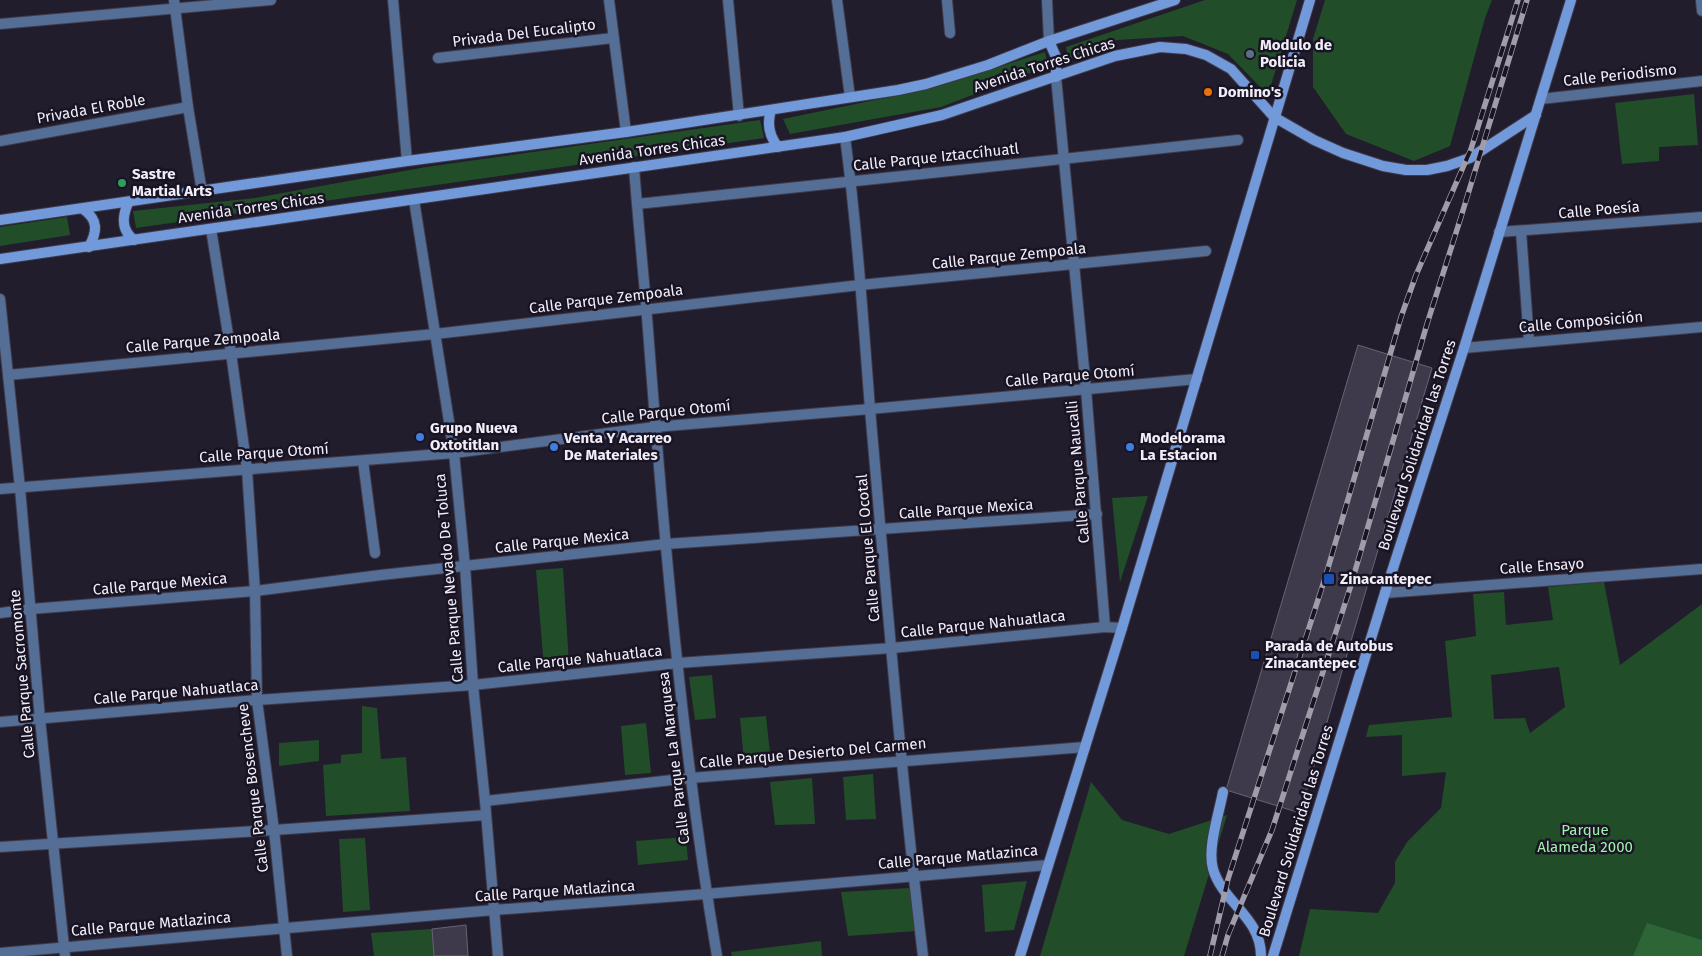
<svg xmlns="http://www.w3.org/2000/svg" width="1702" height="956" font-family="'Fira Sans',sans-serif">
<style>
.green{fill:#224d29;fill-rule:evenodd}
.forest{fill:#2d6537}
.building{fill:#3f3a4b;stroke:#686275}
.lines{fill:none;stroke-linecap:round;stroke-linejoin:round}
.minor-casing{stroke:#3f3a4a;stroke-width:12}
.secondary-casing{stroke:#3f3a4a;stroke-width:12}
.minor{stroke:#556e96;stroke-width:10}
.secondary{stroke:#729ada;stroke-width:10}
.rail-casing{stroke:#a19ca9;stroke-width:5.5}
.rail{stroke:#191423;stroke-width:4;stroke-dasharray:11;stroke-linecap:butt}
.service-dot{fill:#5c6f8a;stroke:#191423;stroke-width:2}
.food-dot{fill:#e8710a;stroke:#191423;stroke-width:2}
.leisure-dot{fill:#2e9e5b;stroke:#191423;stroke-width:2}
.shop-dot{fill:#3f7fe0;stroke:#191423;stroke-width:2}
.transit-dot{fill:#1a4fb4;stroke:#191423;stroke-width:2}
.labels{text-anchor:middle;dominant-baseline:central;stroke-width:5;stroke-linejoin:round;paint-order:stroke}
.street-label{font-size:15px;fill:#f2eef9;stroke:#191423}
.poi-label{font-size:15px;font-weight:bold;fill:#f2eef9;stroke:#191423;text-anchor:start}
.park-label{font-size:15px;fill:#a0f1ab;stroke:#191423}
</style>
<rect width="100%" height="100%" fill="#221d2d"/>
<g class="green">
<path d="M1205 0H1297L1268 95 1228 54 1183 36 1117 40 1068 60 1066 47Z"/>
<path d="M1325 0H1492L1485 18 1450 146 1414 161 1346 134 1313 87V39Z"/>
<path d="M1045 52 1048 66 941 107 790 134 783 119 933 88Z"/>
<path d="M1694 94 1698 145 1659 147V161L1622 164 1615 103Z"/>
<path d="M760 120 764 138 136 228 133 211 255 198 426 167Z"/>
<path d="M67 217 70 235 0 246V227Z"/>
<path d="M1148 496 1120 582 1112 498Z"/>
<path d="M563 568 569 664 544 668 536 570Z"/>
<path d="M1604 582 1620 665 1702 604V956H1299L1310 909 1378 913 1395 883V862L1407 842 1441 808 1446 772 1402 776V735L1366 737 1369 725 1452 717 1445 641 1476 636 1473 594 1504 592 1506 625 1553 620 1548 587ZM1559 667 1565 707 1530 733 1525 718 1494 719 1491 675Z"/>
<path d="M712 675 716 718 695 720 689 677Z"/>
<path d="M362 706 377 708 381 759 406 757 410 811 326 816 323 765 341 763V755L362 753Z"/>
<path d="M766 716 771 763 744 762 740 718Z"/>
<path d="M646 723 651 773 625 775 621 726Z"/>
<path d="M319 740V761L279 766V743Z"/>
<path d="M873 774 876 819 846 820 843 777Z"/>
<path d="M812 778 815 824 775 825 770 782Z"/>
<path d="M1091 782 1122 820 1169 834 1227 815 1184 956H1040Z"/>
<path d="M686 837 688 860 638 865 636 841Z"/>
<path d="M365 838 370 910 343 912 339 839Z"/>
<path d="M1027 881 1014 930 985 932 982 885Z"/>
<path d="M910 888 916 931 848 936 841 892Z"/>
<path d="M432 929 434 956H374L371 933Z"/>
<path d="M821 941 822 956H732L731 952Z"/>
</g>
<path class="forest" d="M1647 923 1702 940V956H1633Z"/>
<g class="building">
<path d="M1358 345 1432 368 1300 813 1226 790Z"/>
<path d="M466 925 468 956H434L432 929Z"/>
</g>
<g class="lines">
<defs>
<g id="minor">
<path d="M174 0 188 107 202 192"/>
<path d="M393 0 407 161"/>
<path d="M609 0 626 132"/>
<path d="M728 0 739 116"/>
<path d="M837 0 850 97"/>
<path d="M947 0 950 33"/>
<path d="M1047 0 1049 41"/>
<path d="M1701 0 1702 11"/>
<path d="M0 24 271 0"/>
<path d="M438 58 613 38"/>
<path d="M1056 77 1086 389 1105 627"/>
<path d="M1541 99 1702 81"/>
<path d="M845 137C857 227 863 318 870 409 886 591 901 774 923 956"/>
<path d="M0 141 188 107"/>
<path d="M634 167C638 222 644 276 648 330 664 539 682 749 717 956"/>
<path d="M414 200 454 453 465 566 473 685 485 801 498 956"/>
<path d="M637 204C837 182 1038 163 1238 140"/>
<path d="M211 229 231 353 247 469 255 591 257 700 274 830 287 956"/>
<path d="M1521 231 1529 342"/>
<path d="M1499 232 1702 217"/>
<path d="M0 299 20 488 40 719 65 956"/>
<path d="M1464 348 1702 327"/>
<path d="M8 375 435 334 860 285 1206 251"/>
<path d="M363 461 375 553"/>
<path d="M0 489 454 453 655 427 870 409 1197 379"/>
<path d="M1385 593 1702 569"/>
<path d="M0 613 31 609 255 591 381 575 666 544 1097 514"/>
<path d="M0 722 257 700 473 685 678 663 892 648 1105 627 1122 628"/>
<path d="M485 801 690 778 1085 747"/>
<path d="M0 847 274 830 486 815"/>
<path d="M0 953 494 910 706 894 1048 865"/>
</g>
<g id="secondary">
<path d="M1049 41 1056 57V77"/>
<path d="M771 110C767 123 769 136 778 147"/>
<path d="M128 203C122 217 121 230 134 240"/>
<path d="M83 209C99 220 97 232 89 247"/>
<path d="M0 220 407 161 626 132 898 90 926 84 988 65 1049 41 1175 0"/>
<path d="M0 259 845 137 942 115 1115 56 1160 47 1186 49 1206 55 1231 69 1274 117 1314 140 1343 153 1383 166 1406 170H1427L1447 166 1470 158 1536 115"/>
<path d="M1223 792C1219 814 1207 848 1213 869 1223 903 1261 917 1261 956"/>
<path d="M1020 956 1122 628 1310 0"/>
<path d="M1273 956 1385 593 1464 348 1571 0"/>
</g>
</defs>
<use href="#minor" class="minor-casing"/>
<use href="#secondary" class="secondary-casing"/>
<use href="#minor" class="minor"/>
<use href="#secondary" class="secondary"/>
<defs>
<g id="rail">
<path d="M1210 956 1228 879 1326 575 1401 317 1416 275 1471 149 1518 0"/>
<path d="M1222 956 1228 935 1272 830 1351 585 1427 324 1461 217 1527 0"/>
</g>
</defs>
<use href="#rail" class="rail-casing"/>
<use href="#rail" class="rail"/>
</g>
<circle class="service-dot" cx="1250" cy="54" r="5"/>
<circle class="food-dot" cx="1208" cy="92" r="5"/>
<circle class="leisure-dot" cx="122" cy="183" r="5"/>
<g class="shop-dot">
<circle cx="420" cy="437" r="5"/>
<circle cx="554" cy="447" r="5"/>
<circle cx="1130" cy="447" r="5"/>
</g>
<g class="transit-dot">
<rect x="1323" y="573" width="12" height="12" rx="2.5"/>
<rect x="1250" y="650" width="10" height="10" rx="2.5"/>
</g>
<g class="labels">
<g class="street-label">
<text transform="translate(524 33) rotate(-7)">Privada Del Eucalipto</text>
<text transform="translate(1044 65) rotate(-18)">Avenida Torres Chicas</text>
<text transform="translate(1620 75) rotate(-6)">Calle Periodismo</text>
<text transform="translate(91 109) rotate(-10)">Privada El Roble</text>
<text transform="translate(652 150) rotate(-8)">Avenida Torres Chicas</text>
<text transform="translate(936 157) rotate(-6)">Calle Parque Iztaccíhuatl</text>
<text transform="translate(251 208) rotate(-8)">Avenida Torres Chicas</text>
<text transform="translate(1599 210) rotate(-5)">Calle Poesía</text>
<text transform="translate(1009 256) rotate(-6)">Calle Parque Zempoala</text>
<text transform="translate(606 299) rotate(-7)">Calle Parque Zempoala</text>
<text transform="translate(1581 322) rotate(-5)">Calle Composición</text>
<text transform="translate(203 341) rotate(-5)">Calle Parque Zempoala</text>
<text transform="translate(1070 376) rotate(-5)">Calle Parque Otomí</text>
<text transform="translate(666 412) rotate(-6)">Calle Parque Otomí</text>
<text transform="translate(1417 445) rotate(-72)">Boulevard Solidaridad las Torres</text>
<text transform="translate(264 453) rotate(-4)">Calle Parque Otomí</text>
<text transform="translate(1078 472) rotate(-95)">Calle Parque Naucalli</text>
<text transform="translate(966 509) rotate(-4)">Calle Parque Mexica</text>
<text transform="translate(562 541) rotate(-6)">Calle Parque Mexica</text>
<text transform="translate(868 548) rotate(-95)">Calle Parque El Ocotal</text>
<text transform="translate(1542 566) rotate(-4)">Calle Ensayo</text>
<text transform="translate(449 578) rotate(-95)">Calle Parque Nevado De Toluca</text>
<text transform="translate(160 584) rotate(-5)">Calle Parque Mexica</text>
<text transform="translate(983 624) rotate(-6)">Calle Parque Nahuatlaca</text>
<text transform="translate(580 659) rotate(-6)">Calle Parque Nahuatlaca</text>
<text transform="translate(22 674) rotate(-95)">Calle Parque Sacromonte</text>
<text transform="translate(176 692) rotate(-5)">Calle Parque Nahuatlaca</text>
<text transform="translate(813 753) rotate(-5)">Calle Parque Desierto Del Carmen</text>
<text transform="translate(674 758) rotate(-97)">Calle Parque La Marquesa</text>
<text transform="translate(253 788) rotate(-97)">Calle Parque Bosencheve</text>
<text transform="translate(1296 831) rotate(-73)">Boulevard Solidaridad las Torres</text>
<text transform="translate(958 857) rotate(-5)">Calle Parque Matlazinca</text>
<text transform="translate(555 891) rotate(-4)">Calle Parque Matlazinca</text>
<text transform="translate(151 924) rotate(-5)">Calle Parque Matlazinca</text>
</g>
<g class="poi-label">
<text x="1260" y="45">Modulo de<tspan x="1260" dy="17">Policia</tspan></text>
<text x="1218" y="92">Domino's</text>
<text x="132" y="174">Sastre<tspan x="132" dy="17">Martial Arts</tspan></text>
<text x="430" y="428">Grupo Nueva<tspan x="430" dy="17">Oxtotitlan</tspan></text>
<text x="564" y="438">Venta Y Acarreo<tspan x="564" dy="17">De Materiales</tspan></text>
<text x="1140" y="438">Modelorama<tspan x="1140" dy="17">La Estacion</tspan></text>
<text x="1340" y="579">Zinacantepec</text>
<text x="1265" y="646">Parada de Autobus<tspan x="1265" dy="17">Zinacantepec</tspan></text>
</g>
<g class="park-label">
<text x="1585" y="830">Parque<tspan x="1585" dy="17">Alameda 2000</tspan></text>
</g>
</g>
</svg>
